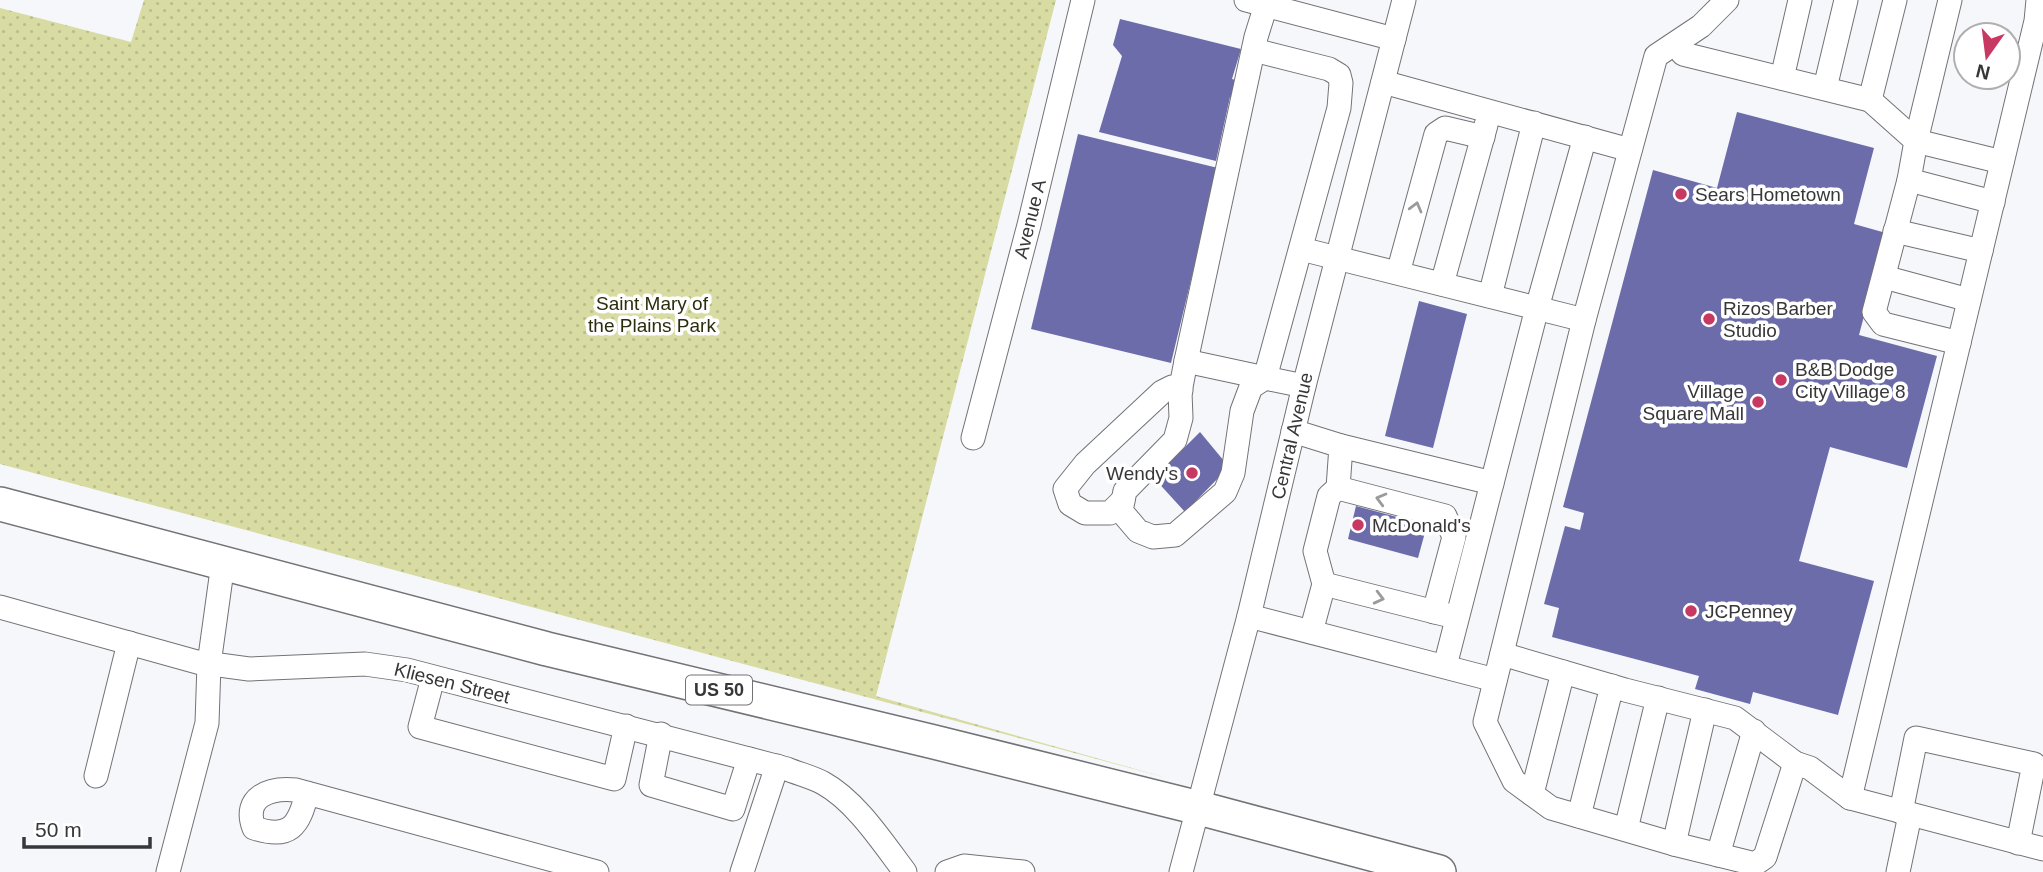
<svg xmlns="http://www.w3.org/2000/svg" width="2043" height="872" font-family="Helvetica,sans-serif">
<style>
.park{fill:url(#park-dots)}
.building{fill:#6c6caa}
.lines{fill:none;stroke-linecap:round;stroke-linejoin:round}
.minor-casing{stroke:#737377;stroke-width:25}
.highway-casing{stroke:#737377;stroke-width:36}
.minor{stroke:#fff;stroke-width:23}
.highway{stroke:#fff;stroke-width:33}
.oneway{stroke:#9b9b9c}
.poi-dot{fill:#c73962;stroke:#fff;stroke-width:2.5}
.labels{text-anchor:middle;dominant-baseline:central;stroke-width:7;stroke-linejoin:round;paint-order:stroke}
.shield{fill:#fff;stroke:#737374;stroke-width:2}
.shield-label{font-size:18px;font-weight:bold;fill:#373739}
.poi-label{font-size:19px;fill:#373739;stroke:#fff;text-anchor:start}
.street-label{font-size:19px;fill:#373739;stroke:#fff}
.park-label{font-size:19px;fill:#2c2d0c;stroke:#fff}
</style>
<defs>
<pattern id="park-dots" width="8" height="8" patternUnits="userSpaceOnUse" patternTransform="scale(1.75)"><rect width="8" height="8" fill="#d8dca2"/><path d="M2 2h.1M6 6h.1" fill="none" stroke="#babd8c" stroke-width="1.8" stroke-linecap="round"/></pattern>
</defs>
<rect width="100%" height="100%" fill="#f6f7fa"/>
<path class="park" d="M144 0H1056L876 696 1171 779 0 464V8L131 42Z"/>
<g class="building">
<path d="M1120 19 1241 49 1232 79 1242 82 1238 100 1230 97 1216 161 1099 132 1122 56 1113 45Z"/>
<path d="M1737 112 1874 148 1854 224 1886 233 1859 335 1937 356 1907 468 1830 447 1799 561 1874 581 1838 715 1753 692 1750 704 1695 689 1699 676 1552 637 1559 608 1544 604 1565 526 1580 530 1584 513 1563 507 1653 170 1717 188Z"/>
<path d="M1078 134 1218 168 1171 363 1031 329Z"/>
<path d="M1419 301 1467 314 1433 448 1385 436Z"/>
<path d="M1200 432 1229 467 1185 512 1154 478Z"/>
<path d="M1356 506 1427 525 1418 558 1348 539Z"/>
</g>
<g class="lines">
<defs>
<g id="minor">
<path d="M1246 0 1394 39"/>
<path d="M1727 0 1701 26 1656 56 1584 320 1485 722 1514 781 1551 808 1674 844 1755 864 1765 857 1795 763"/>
<path d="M1950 0 1916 141 2002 162"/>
<path d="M1676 44 1683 54 1870 100 1916 141 1909 180"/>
<path d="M1254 50 1329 69 1339 75 1341 83 1339 108 1265 378 1186 361 1180 392 1181 418 1175 440 1125 491 1121 511 1138 531 1153 537 1175 535 1225 492 1233 473 1242 411 1251 387 1265 378 1304 386"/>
<path d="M1782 78 1800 0"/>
<path d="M1383 82 1630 150"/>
<path d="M1825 88 1846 0"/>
<path d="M1870 100 1895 0"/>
<path d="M1895 231 1981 251"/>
<path d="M1301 249 1584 320"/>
<path d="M1398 273 1436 134 1445 128 1483 137"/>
<path d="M1884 277 1969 300"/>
<path d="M1442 284 1486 125"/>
<path d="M1490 296 1534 123"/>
<path d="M1959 343 1883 324 1874 312 1909 180 1993 202"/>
<path d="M1186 361 1256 37 1266 5"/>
<path d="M1293 431 1341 446 1338 488"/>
<path d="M973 438 1029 225 1083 0"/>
<path d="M1341 446 1492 483"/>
<path d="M1123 500 1110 513H1085L1070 504 1065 489 1085 464 1162 392 1172 387 1181 390"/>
<path d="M1324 584 1447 615"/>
<path d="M0 607 197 662 249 669 365 664 407 670 787 769C799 774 812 777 823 783 856 801 883 843 905 872"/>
<path d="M1249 616 1495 680"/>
<path d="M1311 632 1324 584 1315 551 1329 496 1338 488 1445 516 1454 537 1434 612"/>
<path d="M1502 654 1625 690 1735 718 1795 763 1810 768 1850 798 2043 849"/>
<path d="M1445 666 1537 308 1585 137"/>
<path d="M433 678 420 727 614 779 626 726"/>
<path d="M661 734 651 785 733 809 749 759"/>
<path d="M96 776 129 643"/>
<path d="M307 793C299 826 290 840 254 828 242 797 270 787 296 790L597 872"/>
<path d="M1532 794 1563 672"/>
<path d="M1850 798 2036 21 2038 0"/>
<path d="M1901 812 1916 738 2034 764 2018 843"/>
<path d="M1579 816 1612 686"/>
<path d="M1626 829 1658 698"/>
<path d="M1674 844 1705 710"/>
<path d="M1718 855 1754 731"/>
<path d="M168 872 207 723 209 664 223 563"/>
<path d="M742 872 777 766"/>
<path d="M947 872 964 866 1023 872"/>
<path d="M1181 872 1249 616 1304 386 1404 0"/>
<path d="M1898 872 1910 815"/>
</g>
<path id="highway" d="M0 504 547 649 934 742 1199 808 1439 872"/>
</defs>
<use href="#minor" class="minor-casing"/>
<use href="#highway" class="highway-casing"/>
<use href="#minor" class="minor"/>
<use href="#highway" class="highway"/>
</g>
<defs><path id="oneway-chevron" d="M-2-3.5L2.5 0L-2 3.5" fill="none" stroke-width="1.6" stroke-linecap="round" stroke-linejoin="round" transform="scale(1.75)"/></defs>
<g class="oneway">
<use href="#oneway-chevron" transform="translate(1416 207) rotate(-75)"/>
<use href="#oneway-chevron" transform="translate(1381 499) rotate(-165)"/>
<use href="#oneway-chevron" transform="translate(1379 598) rotate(14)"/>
</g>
<g class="poi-dot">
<circle cx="1681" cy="194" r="7"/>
<circle cx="1709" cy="319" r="7"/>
<circle cx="1781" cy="380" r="7"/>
<circle cx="1758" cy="402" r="7"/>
<circle cx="1192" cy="473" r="7"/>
<circle cx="1358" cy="525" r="7"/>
<circle cx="1691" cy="611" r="7"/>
</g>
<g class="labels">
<rect class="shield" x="686" y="675.5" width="66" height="29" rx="5"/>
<g class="shield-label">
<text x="719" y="690">US 50</text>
</g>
<g class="poi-label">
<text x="1695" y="194">Sears Hometown</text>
<text x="1723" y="308">Rizos Barber<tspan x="1723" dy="22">Studio</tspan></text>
<text x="1795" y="369">B&amp;B Dodge<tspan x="1795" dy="22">City Village 8</tspan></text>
<text x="1744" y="391" text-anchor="end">Village<tspan x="1744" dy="22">Square Mall</tspan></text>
<text x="1178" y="473" text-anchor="end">Wendy's</text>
<text x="1372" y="525">McDonald's</text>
<text x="1705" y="611">JCPenney</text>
</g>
<g class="street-label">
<text transform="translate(1030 219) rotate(-76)">Avenue A</text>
<text transform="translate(1292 436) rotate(-77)">Central Avenue</text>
<text transform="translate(452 683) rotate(14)">Kliesen Street</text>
</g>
<g class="park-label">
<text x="652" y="303">Saint Mary of<tspan x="652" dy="22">the Plains Park</tspan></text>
</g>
</g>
<g transform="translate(1987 56) rotate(194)"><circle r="33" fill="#ffffff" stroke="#afafb0" stroke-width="2"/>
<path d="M0-5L12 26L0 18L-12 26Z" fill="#c73962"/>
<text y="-10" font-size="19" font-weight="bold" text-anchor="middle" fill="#373739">N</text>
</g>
<path d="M24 837v10h126v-10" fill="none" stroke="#373739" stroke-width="3.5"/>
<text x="35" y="837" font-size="21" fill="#373739" stroke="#ffffff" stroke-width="5" paint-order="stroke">50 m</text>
</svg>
